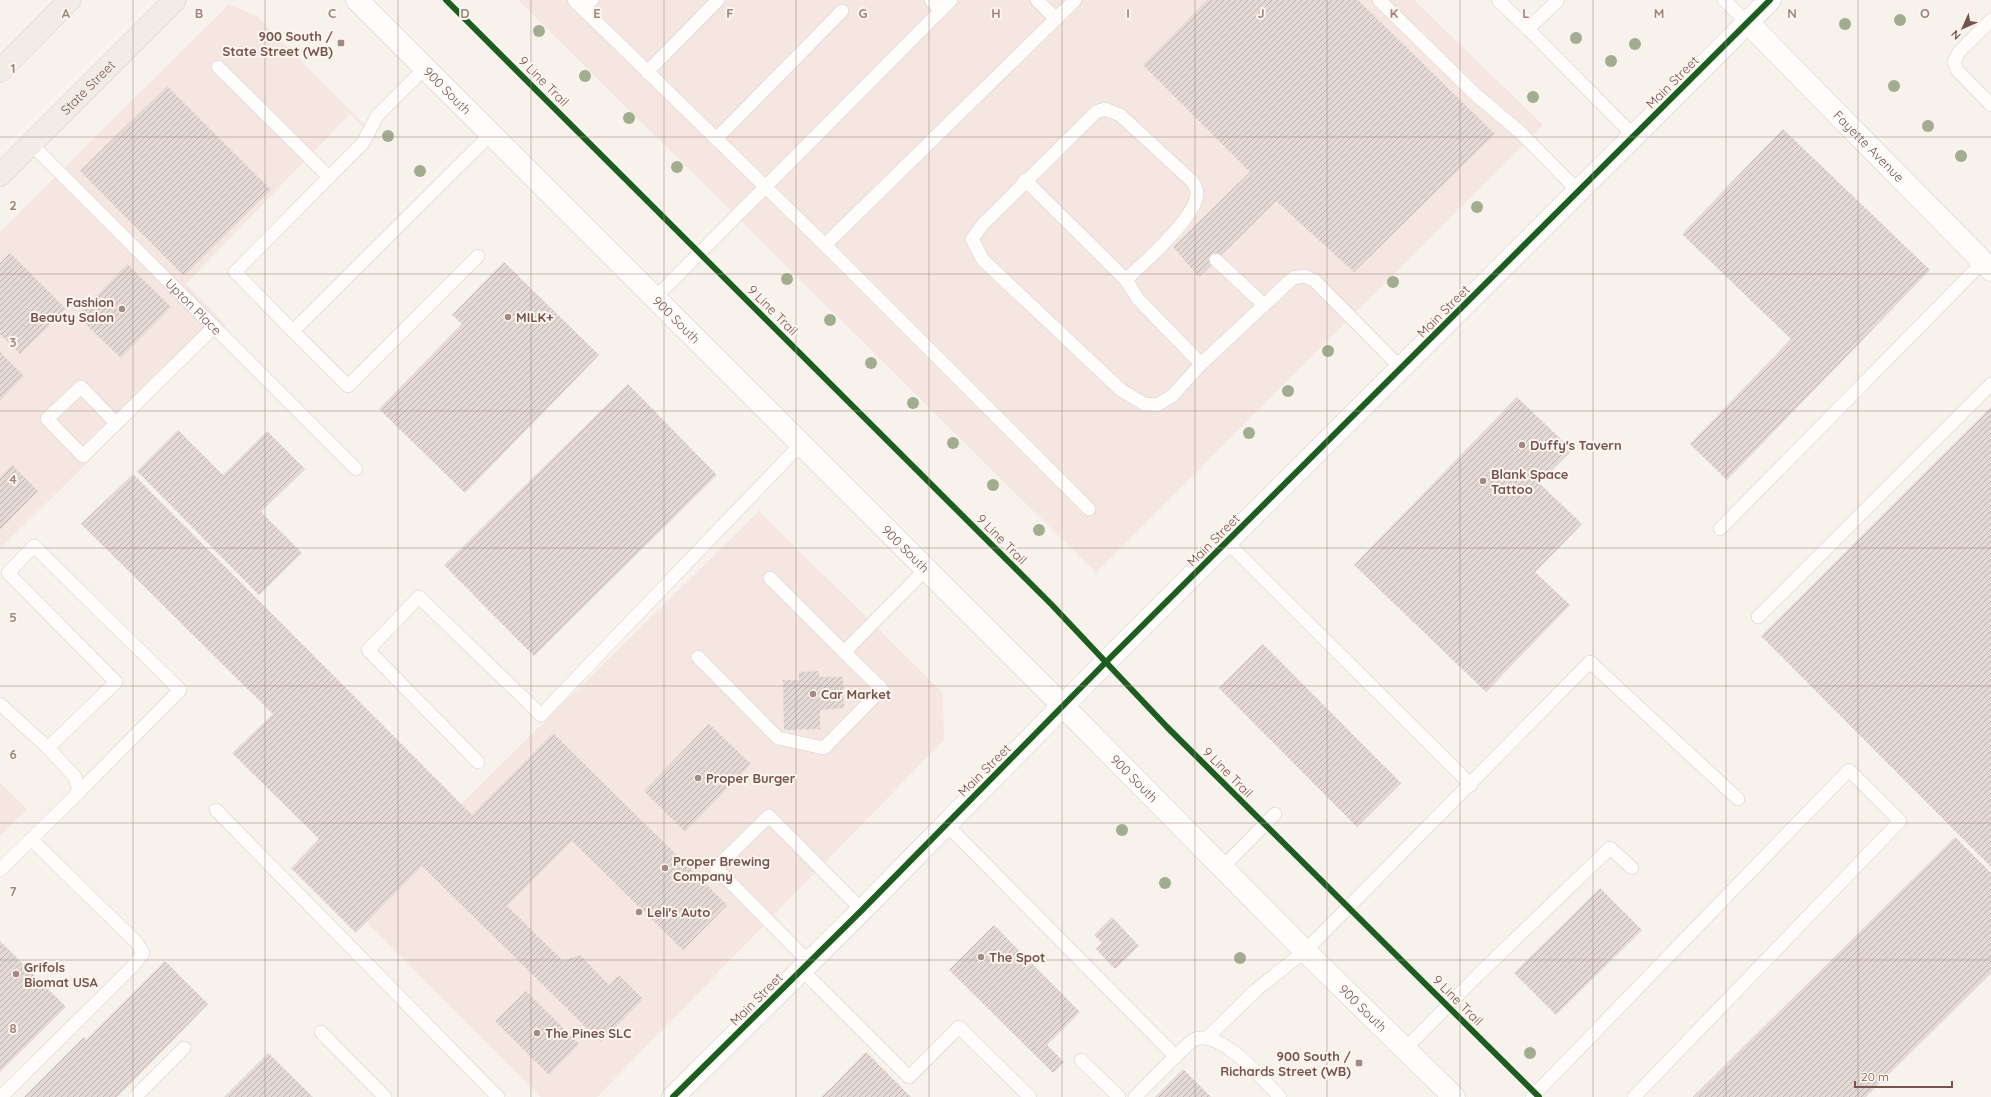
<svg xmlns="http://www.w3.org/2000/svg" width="1991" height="1097" font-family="Quicksand,sans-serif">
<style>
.commercial{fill:#f6e6e1}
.building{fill:url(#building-hatch)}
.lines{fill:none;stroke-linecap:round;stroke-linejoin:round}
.lane-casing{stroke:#d6cdc9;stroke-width:14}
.street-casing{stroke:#d6cdc9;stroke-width:23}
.secondary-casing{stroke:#d7cdc8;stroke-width:23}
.primary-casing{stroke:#d8ceca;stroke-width:23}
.lane{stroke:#fefdfc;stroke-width:13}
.street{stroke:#fefdfc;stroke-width:22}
.secondary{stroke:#fefdfc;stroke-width:22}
.primary{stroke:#f2ece7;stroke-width:22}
.cycleway-casing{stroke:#fef5ef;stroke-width:8}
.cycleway{stroke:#1b5e20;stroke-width:6}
.tree{fill:#a1ad8e}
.grid{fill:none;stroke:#9e867f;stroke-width:1;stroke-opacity:0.55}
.poi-dot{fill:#a28b85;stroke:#fef5ef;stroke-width:1.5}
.labels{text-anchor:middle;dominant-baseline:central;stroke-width:4;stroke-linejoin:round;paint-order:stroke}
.poi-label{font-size:13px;font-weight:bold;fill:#75544d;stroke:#fef5ef;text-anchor:start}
.street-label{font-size:13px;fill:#75544d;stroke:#fef5ef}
.grid-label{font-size:13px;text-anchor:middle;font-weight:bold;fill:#9e867f;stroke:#fef5ef;stroke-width:4;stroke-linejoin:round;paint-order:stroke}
</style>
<defs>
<pattern id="building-hatch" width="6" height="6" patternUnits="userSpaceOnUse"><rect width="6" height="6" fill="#e4d9d4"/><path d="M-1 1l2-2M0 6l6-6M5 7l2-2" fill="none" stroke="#bdb3ae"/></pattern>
</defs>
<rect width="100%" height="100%" fill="#f7f2ec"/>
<g class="commercial">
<path d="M518 0H1414L1543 125 1096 573Z"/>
<path d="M229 4 258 17 395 156 350 114 186 284 226 325 0 549V232Z"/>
<path d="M759 511 943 693 944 740 597 1097H541L354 909Z"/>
<path d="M0 783 27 809 0 835Z"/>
</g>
<g class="building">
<path d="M1207 0H1358L1495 134 1354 272 1276 201 1199 277 1173 247 1250 172 1143 65Z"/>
<path d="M167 86 271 190 184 276 80 171Z"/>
<path d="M1783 129 1930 270 1727 480 1690 444 1791 339 1682 234Z"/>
<path d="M10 253 66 309 20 354 0 334V263Z"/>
<path d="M504 262 599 355 465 493 379 409 462 324 452 315Z"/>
<path d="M127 264 171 307 121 358 77 316Z"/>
<path d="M0 352 24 376 0 401Z"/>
<path d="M628 384 717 475 534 656 444 565Z"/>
<path d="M1517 397 1572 450 1539 483 1582 524 1535 572 1570 605 1486 692 1354 565Z"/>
<path d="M1991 407V867L1761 636Z"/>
<path d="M178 430 223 475 267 431 305 469 261 512 302 553 259 595 137 471Z"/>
<path d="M12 465 38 491 0 530V477Z"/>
<path d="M133 474 472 815 553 733 727 905 683 950 572 841 507 906 563 961 580 955 609 985 619 975 643 999 601 1042 422 866 356 933 291 868 319 839 232 753 273 714 81 524Z"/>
<path d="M1263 644 1401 783 1357 827 1219 688Z"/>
<path d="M819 671V677H843L844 708 820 710V729L784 730 783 680H799V672Z"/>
<path d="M709 724 751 764 685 832 644 791Z"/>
<path d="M1955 837 1991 873V973L1866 1097H1693Z"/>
<path d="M1600 888 1642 930 1556 1015 1514 973Z"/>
<path d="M1112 917 1139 946 1115 969 1096 949 1102 943 1094 935Z"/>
<path d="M994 925 1080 1012 1047 1045 1064 1062 1053 1073 949 970Z"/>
<path d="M0 941 66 1007 0 1072Z"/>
<path d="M165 961 208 1004 117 1097H24L84 1037 86 1040Z"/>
<path d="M526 991 579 1044 549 1075 495 1021Z"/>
<path d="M866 1052 911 1097H821L833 1086Z"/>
<path d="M268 1053 313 1097H224Z"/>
<path d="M1183 1069 1211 1097H1155Z"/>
</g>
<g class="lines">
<defs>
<g id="lane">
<path d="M574 0 825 245 1089 509"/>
<path d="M931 0 941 10"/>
<path d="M1037 0 1056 19"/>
<path d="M1379 0 1475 94 1520 132 1578 191"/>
<path d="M1498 0 1528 29"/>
<path d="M1558 0 1528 29 1634 136"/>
<path d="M1724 0 1747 22"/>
<path d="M583 9 592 0"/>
<path d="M1991 20 1959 52 1954 62 1957 70 1991 105"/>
<path d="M218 67 329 177"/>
<path d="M647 72 718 0"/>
<path d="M716 139 842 11"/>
<path id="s1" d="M31 144 356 469"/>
<path d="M1025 180 1126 280"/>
<path d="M825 245 1075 0"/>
<path d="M478 256 348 386 293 331 491 134"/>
<path d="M1216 260 1263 304"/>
<path d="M655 298 951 0"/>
<path d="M293 331 235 272 363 143 377 116 425 68"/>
<path d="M1201 364 1138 299 1126 280C1144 262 1197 217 1197 193 1197 190 1194 185 1193 182L1120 115 1105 109 1096 112 983 224 972 239 983 260 1121 390 1144 404 1157 405 1172 396 1201 364 1293 278 1304 276 1314 280 1401 368"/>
<path d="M116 423 81 387 47 419 83 456 214 327"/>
<path d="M1720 529 1983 262"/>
<path d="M1227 542 1471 785"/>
<path d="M770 578 844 652 926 569"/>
<path d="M1758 617 1991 384"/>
<path d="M698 657 778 738 824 748 882 689 844 652"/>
<path d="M0 704 48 748 75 777 79 792 0 870"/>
<path d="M48 748 116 682 8 573 34 546 180 690 79 792"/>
<path d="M478 762 368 650 419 597 541 715 801 444"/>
<path d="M216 810 498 1097"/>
<path d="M946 824 1176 1057"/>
<path d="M1222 868 1275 814"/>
<path d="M809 962 716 868 769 816 862 910"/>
<path d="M802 970 909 1077 959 1027 1030 1097"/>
<path d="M321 1032 385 1097"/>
<path d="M1208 1037 1256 990 1305 951 1590 662 1738 799"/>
<path d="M1405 1049 1478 975 1610 848 1632 868"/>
<path d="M1081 1060 1119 1097"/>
<path d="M1 1097 132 967 143 953 137 943 31 839"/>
<path d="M135 1097 184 1048"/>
<path d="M1135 1097C1144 1088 1188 1042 1195 1039 1222 1030 1262 1079 1280 1097"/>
<path d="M1532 1097 1849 770 1900 821 1634 1097"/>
</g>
<g id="street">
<path id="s2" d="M1747 22 1991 270"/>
</g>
<g id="secondary">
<path id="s3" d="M357 0 1063 706 1305 951 1454 1097"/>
<path d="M673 1097 862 910 1107 661 1770 0"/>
</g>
<g id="primary">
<path d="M0 71 70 0"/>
<path id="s4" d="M0 175 175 0"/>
</g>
</defs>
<use href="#lane" class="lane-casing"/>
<use href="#street" class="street-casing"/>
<use href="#secondary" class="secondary-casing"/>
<use href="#primary" class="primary-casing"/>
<use href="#lane" class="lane"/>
<use href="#street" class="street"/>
<use href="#secondary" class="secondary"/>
<use href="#primary" class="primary"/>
<defs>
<g id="cycleway">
<path d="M446 0 1052 605 1167 727 1539 1097"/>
<path d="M673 1097 862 910 1107 661 1770 0"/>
</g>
</defs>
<use href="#cycleway" class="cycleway-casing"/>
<use href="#cycleway" class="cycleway"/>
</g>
<g class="tree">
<circle cx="1900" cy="20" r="6"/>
<circle cx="1845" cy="24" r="6"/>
<circle cx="539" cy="31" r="6"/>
<circle cx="1576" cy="38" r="6"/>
<circle cx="1635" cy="44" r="6"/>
<circle cx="1611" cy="61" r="6"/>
<circle cx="585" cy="76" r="6"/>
<circle cx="1894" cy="86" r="6"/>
<circle cx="1533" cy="97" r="6"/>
<circle cx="629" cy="118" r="6"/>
<circle cx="1928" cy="126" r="6"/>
<circle cx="388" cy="136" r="6"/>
<circle cx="1961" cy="156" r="6"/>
<circle cx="677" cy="167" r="6"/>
<circle cx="420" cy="171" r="6"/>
<circle cx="1477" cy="207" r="6"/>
<circle cx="787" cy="279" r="6"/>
<circle cx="1393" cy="282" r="6"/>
<circle cx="830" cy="320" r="6"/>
<circle cx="1328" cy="351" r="6"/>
<circle cx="871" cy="363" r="6"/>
<circle cx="1288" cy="391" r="6"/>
<circle cx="913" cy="403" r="6"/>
<circle cx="1249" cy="433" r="6"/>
<circle cx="953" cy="443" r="6"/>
<circle cx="993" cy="485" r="6"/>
<circle cx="1039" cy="530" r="6"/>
<circle cx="1122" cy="830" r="6"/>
<circle cx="1165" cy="883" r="6"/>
<circle cx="1240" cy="958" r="6"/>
<circle cx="1530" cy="1053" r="6"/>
</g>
<path class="grid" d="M133 0V1097M265 0V1097M398 0V1097M531 0V1097M664 0V1097M796 0V1097M929 0V1097M1062 0V1097M1195 0V1097M1327 0V1097M1460 0V1097M1593 0V1097M1726 0V1097M1858 0V1097M0 137H1991M0 274H1991M0 411H1991M0 548H1991M0 686H1991M0 823H1991M0 960H1991"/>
<g class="poi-dot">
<rect x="337" y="39" width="8" height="8" rx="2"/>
<circle cx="122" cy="309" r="4"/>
<circle cx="508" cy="317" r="4"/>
<circle cx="1522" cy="445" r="4"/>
<circle cx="1483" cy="481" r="4"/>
<circle cx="813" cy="694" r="4"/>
<circle cx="698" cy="778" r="4"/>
<circle cx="665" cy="868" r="4"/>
<circle cx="639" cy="912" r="4"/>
<circle cx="981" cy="957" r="4"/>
<circle cx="16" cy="974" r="4"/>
<circle cx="537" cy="1033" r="4"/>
<rect x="1355" y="1059" width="8" height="8" rx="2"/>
</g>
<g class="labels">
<g class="poi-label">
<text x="333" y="36" text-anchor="end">900 South /<tspan x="333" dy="15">State Street (WB)</tspan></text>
<text x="114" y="302" text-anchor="end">Fashion<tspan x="114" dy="15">Beauty Salon</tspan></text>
<text x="516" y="317">MILK+</text>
<text x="1530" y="445">Duffy's Tavern</text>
<text x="1491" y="474">Blank Space<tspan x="1491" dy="15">Tattoo</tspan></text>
<text x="821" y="694">Car Market</text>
<text x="706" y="778">Proper Burger</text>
<text x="673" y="861">Proper Brewing<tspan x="673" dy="15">Company</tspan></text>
<text x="647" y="912">Leli's Auto</text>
<text x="989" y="957">The Spot</text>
<text x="24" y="967">Grifols<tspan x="24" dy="15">Biomat USA</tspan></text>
<text x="545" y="1033">The Pines SLC</text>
<text x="1351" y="1056" text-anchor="end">900 South /<tspan x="1351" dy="15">Richards Street (WB)</tspan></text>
</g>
<g class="street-label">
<text transform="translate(544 81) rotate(45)">9 Line Trail</text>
<text transform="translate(1672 82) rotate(-45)">Main Street</text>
<text stroke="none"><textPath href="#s4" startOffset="124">State Street</textPath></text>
<text stroke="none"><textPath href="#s3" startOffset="128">900 South</textPath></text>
<text stroke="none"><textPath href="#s2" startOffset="174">Fayette Avenue</textPath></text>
<text stroke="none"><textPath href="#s1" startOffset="230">Upton Place</textPath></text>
<text transform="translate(773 310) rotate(45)">9 Line Trail</text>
<text transform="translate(1443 311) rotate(-45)">Main Street</text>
<text stroke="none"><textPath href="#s3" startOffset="452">900 South</textPath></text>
<text transform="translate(1002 539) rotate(45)">9 Line Trail</text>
<text transform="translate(1213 540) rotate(-45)">Main Street</text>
<text stroke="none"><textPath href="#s3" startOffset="776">900 South</textPath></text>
<text transform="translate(984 770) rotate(-45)">Main Street</text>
<text transform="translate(1228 772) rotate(45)">9 Line Trail</text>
<text stroke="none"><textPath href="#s3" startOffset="1100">900 South</textPath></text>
<text transform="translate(756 999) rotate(-45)">Main Street</text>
<text transform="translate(1458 1000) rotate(45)">9 Line Trail</text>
<text stroke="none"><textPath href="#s3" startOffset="1424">900 South</textPath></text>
</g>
</g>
<g class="grid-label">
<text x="66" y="18">A</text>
<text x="199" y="18">B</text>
<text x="332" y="18">C</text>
<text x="465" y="18">D</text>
<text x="597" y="18">E</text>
<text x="730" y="18">F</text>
<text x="863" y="18">G</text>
<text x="996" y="18">H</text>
<text x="1128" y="18">I</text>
<text x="1261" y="18">J</text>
<text x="1394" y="18">K</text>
<text x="1526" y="18">L</text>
<text x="1659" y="18">M</text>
<text x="1792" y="18">N</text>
<text x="1925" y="18">O</text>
<text x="13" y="73">1</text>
<text x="13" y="210">2</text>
<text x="13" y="347">3</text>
<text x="13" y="484">4</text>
<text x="13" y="622">5</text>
<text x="13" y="759">6</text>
<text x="13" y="896">7</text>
<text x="13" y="1033">8</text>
</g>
<g transform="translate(1963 28) rotate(225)" stroke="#fef5ef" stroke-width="3" paint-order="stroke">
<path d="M0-3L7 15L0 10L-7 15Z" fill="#75544d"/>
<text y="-6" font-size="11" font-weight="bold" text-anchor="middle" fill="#75544d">N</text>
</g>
<path d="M1855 1081v6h97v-6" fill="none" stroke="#75544d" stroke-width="2"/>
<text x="1861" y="1081" font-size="12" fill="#75544d" stroke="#fef5ef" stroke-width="3" paint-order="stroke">20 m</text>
</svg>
